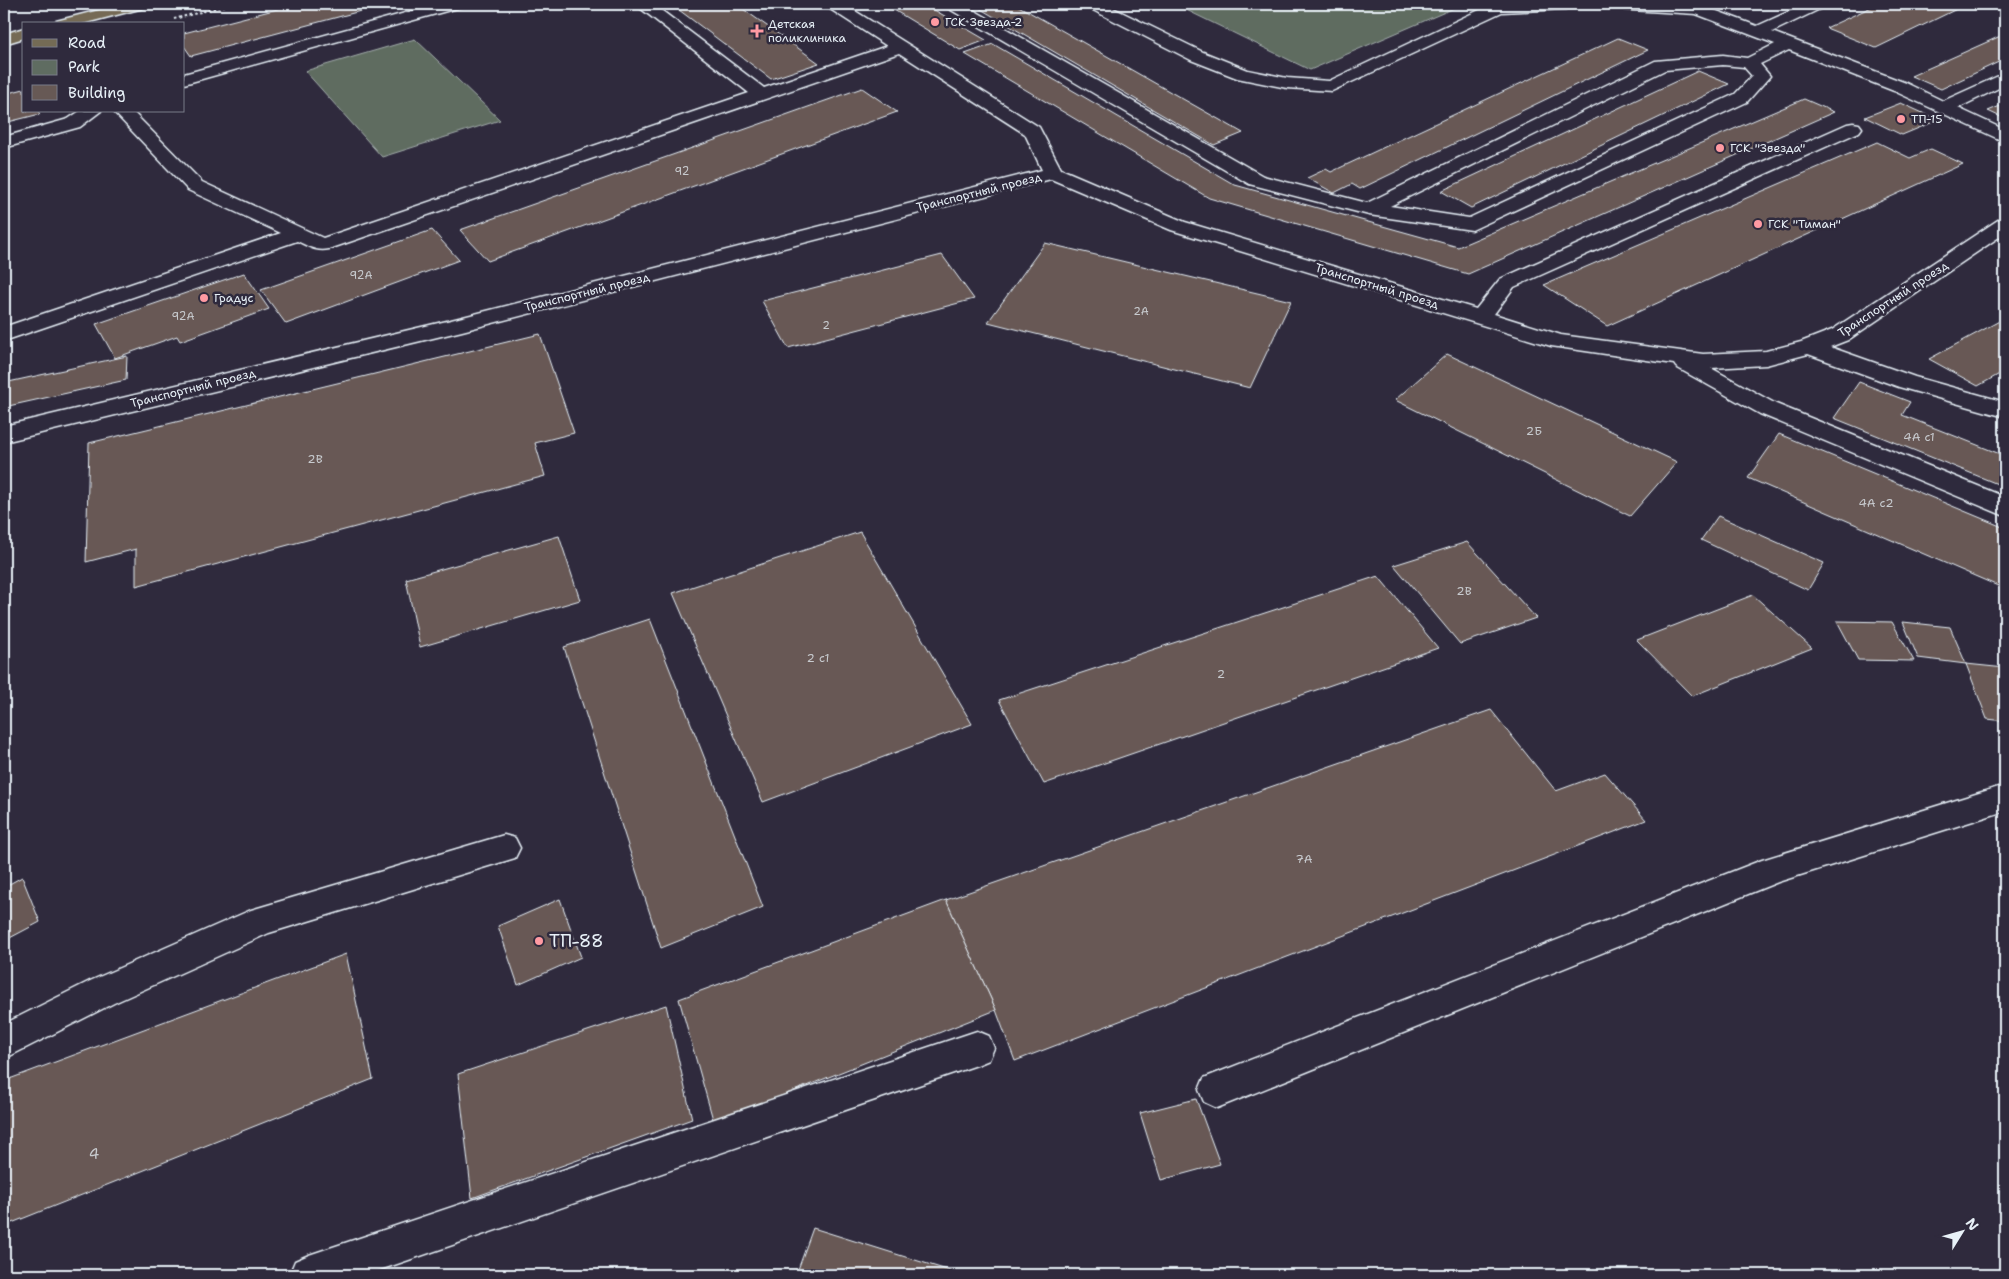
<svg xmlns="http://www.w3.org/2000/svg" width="2009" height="1279" font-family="'Shantell Sans',sans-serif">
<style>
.green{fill:#5f6c61;stroke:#a4aeac}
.building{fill:#675955;stroke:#e8f1f8}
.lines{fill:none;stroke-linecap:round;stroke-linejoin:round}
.minor-casing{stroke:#e8f1f8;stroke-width:3}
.major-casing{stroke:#e8f1f8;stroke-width:3}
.path{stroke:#e8f1f8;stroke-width:2;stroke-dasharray:2.5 2.5;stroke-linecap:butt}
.minor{fill:#2f2a3d;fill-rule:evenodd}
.major{fill:#746b55;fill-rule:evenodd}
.poi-dot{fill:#ff9aa2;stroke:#2f2a3d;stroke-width:2}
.labels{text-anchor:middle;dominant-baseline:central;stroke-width:5;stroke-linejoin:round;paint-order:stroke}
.far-number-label{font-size:11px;fill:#c8cbcf}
.far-poi-label{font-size:12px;fill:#e8f1f8;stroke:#2f2a3d;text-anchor:start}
.far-street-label{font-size:12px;fill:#e8f1f8;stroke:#2f2a3d}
.number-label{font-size:12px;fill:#c8cbcf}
.near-number-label{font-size:15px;fill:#c8cbcf}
.near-poi-label{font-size:18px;fill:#e8f1f8;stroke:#2f2a3d;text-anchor:start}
</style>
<rect width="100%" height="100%" fill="#2f2a3d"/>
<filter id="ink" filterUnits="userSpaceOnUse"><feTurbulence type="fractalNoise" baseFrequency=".02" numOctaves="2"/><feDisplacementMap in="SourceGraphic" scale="10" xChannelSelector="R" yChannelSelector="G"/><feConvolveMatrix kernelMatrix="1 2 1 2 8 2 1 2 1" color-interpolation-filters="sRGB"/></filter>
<g filter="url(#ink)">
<g class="green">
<path d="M1174 4H1453L1459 6 1310 70Z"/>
<path d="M415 39 500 120 382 157 305 71Z"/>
</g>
<g class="building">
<path d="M297 4H387L191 56 184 46V33Z"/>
<path d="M671 4H736L819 63 771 79Z"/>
<path d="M884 4H924L986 40 960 50Z"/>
<path d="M972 4H1015L1243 133 1214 145Z"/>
<path d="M1878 4H1967L1876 48 1826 28Z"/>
<path d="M2005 34V59L1941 89 1911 76Z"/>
<path d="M1618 38 1648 50 1360 189 1352 184 1334 193 1307 178 1326 169 1331 172Z"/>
<path d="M993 44 1235 185 1458 247 1804 99 1834 112 1468 274 1209 198 965 54Z"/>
<path d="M1698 71 1729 84 1471 208 1441 191Z"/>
<path d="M862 88 897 112 488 261 460 230Z"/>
<path d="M24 89V111H38L40 114 4 123V94Z"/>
<path d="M1901 103 1938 120 1902 135 1865 117Z"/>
<path d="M2005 104V119L1988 111Z"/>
<path d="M1877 142 1910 158 1931 149 1963 164 1607 326 1544 285Z"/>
<path d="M432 230 459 260 286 324 261 290Z"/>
<path d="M1045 243 1291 301 1250 388 988 322Z"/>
<path d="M942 255 974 299 788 348 762 301Z"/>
<path d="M244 273 269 309 180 341 177 336 115 358 96 324Z"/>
<path d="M2005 318V371L1978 386 1929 359Z"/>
<path d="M540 334 574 433 535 443 545 476 136 586V549L86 562 89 443Z"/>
<path d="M1447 354 1677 462 1630 516 1395 400Z"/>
<path d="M127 356 126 380 4 407V383Z"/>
<path d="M1859 382 1910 402 1902 415 2005 456V487L1834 418Z"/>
<path d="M1779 434 2005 528V589L1748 478Z"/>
<path d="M1718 516 1824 563 1808 590 1701 540Z"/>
<path d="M860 532 972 724 763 802 673 593Z"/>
<path d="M559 536 580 600 420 647 406 579Z"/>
<path d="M1467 542 1536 618 1460 644 1394 565Z"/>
<path d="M1378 576 1438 648 1044 784 999 700Z"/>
<path d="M1753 595 1812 648 1692 696 1637 640Z"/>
<path d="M650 619 763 907 661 948 564 647Z"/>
<path d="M1837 621 1892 622 1914 661 1858 660Z"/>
<path d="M1903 622 1950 627 1966 664 1918 658Z"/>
<path d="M1966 664 2005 668V721L1987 719Z"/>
<path d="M1491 710 1556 791 1605 773 1646 820 1015 1061 996 1010 946 900Z"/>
<path d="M22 877 40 922 4 941V887Z"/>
<path d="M560 899 581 957 518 985 498 926Z"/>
<path d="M946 900 996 1010 714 1123 679 999Z"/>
<path d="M346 954 373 1079 4 1226V1081Z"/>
<path d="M666 1005 692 1119 472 1198 458 1074Z"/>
<path d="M1196 1099 1220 1164 1161 1180 1140 1113Z"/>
<path d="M813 1228 963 1275H796Z"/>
</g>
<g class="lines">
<defs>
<g id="minor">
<path d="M438 4H463L461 7 184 84V74Z"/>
<path d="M635 4H653L764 88 887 46 827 7 825 4H844L1039 127 1061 169 1185 222 1476 309 1500 279 1847 124 1853 123 1859 124 1862 128 1859 132 1514 287 1494 314 1561 335 1703 354 1766 351 1801 342 1832 330 1998 220 2005 218V233L1848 340 1830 347 1915 377 2005 402V417L1899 387 1808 354 1766 365 1711 368 1776 404 2005 497V516L1760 414 1676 367 1674 364 1551 346 1171 230 1051 179 462 331 4 442V426L451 320 1042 170 1025 134 899 53 329 249C317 252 308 246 297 241L4 341V327L281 233 188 190 113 111H132L202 182 323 238 749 93Z"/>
<path d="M944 4H963L1263 176 1367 203 1655 61 1723 55 1747 58 1775 44 1696 14 1615 9 1609 7 1607 4H1698L1757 26 1806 4H1826L1824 7 1772 32 1906 83 1943 101 2005 73V85L1958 108 2005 130V142L1894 91 1789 50 1760 64 1770 76 1747 102 1472 230 1369 215 1249 184 946 7ZM1723 65 1744 67 1752 76 1735 94 1469 218 1390 206 1665 70Z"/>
<path d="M1085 4H1105L1203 52 1248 70 1287 78 1329 81 1492 4H1573L1571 7 1565 9 1502 12 1332 91 1287 88 1237 78 1191 60 1087 7Z"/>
<path d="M80 111H101L80 127 4 148V137L68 119Z"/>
<path d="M2005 785V811L1778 882 1217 1108 1204 1102 1199 1090 1204 1078 1762 860Z"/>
<path d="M504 835 515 838 520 848 515 858 269 933 114 1003 4 1059V1024L90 981 251 910Z"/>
<path d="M977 1031 989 1036 994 1048 989 1060 977 1065 365 1275H289L295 1261 309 1255Z"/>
</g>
<g id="major">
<path d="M123 4H149L147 7 82 24H54L56 21Z"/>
<path d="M24 28V38L4 44V34Z"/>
</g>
</defs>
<use href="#minor" class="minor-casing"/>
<use href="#major" class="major-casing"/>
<path class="path" d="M174 19 231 4"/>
<use href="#minor" class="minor"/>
<use href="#major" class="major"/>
</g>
</g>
<g class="poi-dot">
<circle cx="935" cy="22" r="5"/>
<path d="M754.5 23.5h5v5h5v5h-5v5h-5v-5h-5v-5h5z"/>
<circle cx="1901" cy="119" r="5"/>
<circle cx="1720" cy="148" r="5"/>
<circle cx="1758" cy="224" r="5"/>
<circle cx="204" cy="298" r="5"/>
<circle cx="539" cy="941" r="5"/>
</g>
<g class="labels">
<g class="far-number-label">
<text x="682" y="171">92</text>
<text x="361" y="275">92А</text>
<text x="1141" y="311">2А</text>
<text x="183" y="316">92А</text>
<text x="826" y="325">2</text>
</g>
<g class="far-poi-label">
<text x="945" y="22">ГСК Звезда-2</text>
<text x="768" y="24">Детская<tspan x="768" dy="14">поликлиника</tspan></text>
<text x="1911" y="119">ТП-15</text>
<text x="1730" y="148">ГСК "Звезда"</text>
<text x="1768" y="224">ГСК "Тиман"</text>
<text x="214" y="298">Градус</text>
</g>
<g class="far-street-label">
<text transform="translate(979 192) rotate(-14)">Транспортный проезд</text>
<text transform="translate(1377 286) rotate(17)">Транспортный проезд</text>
<text transform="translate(587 292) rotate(-14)">Транспортный проезд</text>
<text transform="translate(1893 299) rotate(-33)">Транспортный проезд</text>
<text transform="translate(193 388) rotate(-14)">Транспортный проезд</text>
</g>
<g class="number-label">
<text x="1534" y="431">2Б</text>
<text x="1919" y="437">4А с1</text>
<text x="315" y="459">2В</text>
<text x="1876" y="503">4А с2</text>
<text x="1464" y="591">2В</text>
<text x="818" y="658">2 с1</text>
<text x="1221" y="674">2</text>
<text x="1304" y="859">7А</text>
</g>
<g class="near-number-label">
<text x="94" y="1154">4</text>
</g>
<g class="near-poi-label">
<text x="549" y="941">ТП-88</text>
</g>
</g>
<rect width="2009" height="1279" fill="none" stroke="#2f2a3d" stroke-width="20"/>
<rect x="10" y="10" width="1989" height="1259" fill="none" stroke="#e8f1f8" stroke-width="2" filter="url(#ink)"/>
<rect x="22" y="22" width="162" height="90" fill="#2f2a3d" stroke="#797a88"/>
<rect x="32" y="39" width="25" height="8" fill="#746b55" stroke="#797a88"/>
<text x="68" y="48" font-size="15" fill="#e8f1f8">Road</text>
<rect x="32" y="60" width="25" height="15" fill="#5f6c61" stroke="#797a88"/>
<text x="68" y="72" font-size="15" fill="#e8f1f8">Park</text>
<rect x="32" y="85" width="25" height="15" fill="#675955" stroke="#797a88"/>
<text x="68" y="98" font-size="15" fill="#e8f1f8">Building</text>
<g transform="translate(1962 1232) rotate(53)" stroke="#2f2a3d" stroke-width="4" paint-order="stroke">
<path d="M0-4L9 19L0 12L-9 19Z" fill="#e8f1f8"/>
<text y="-8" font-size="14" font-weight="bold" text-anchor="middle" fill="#e8f1f8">N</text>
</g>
</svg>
